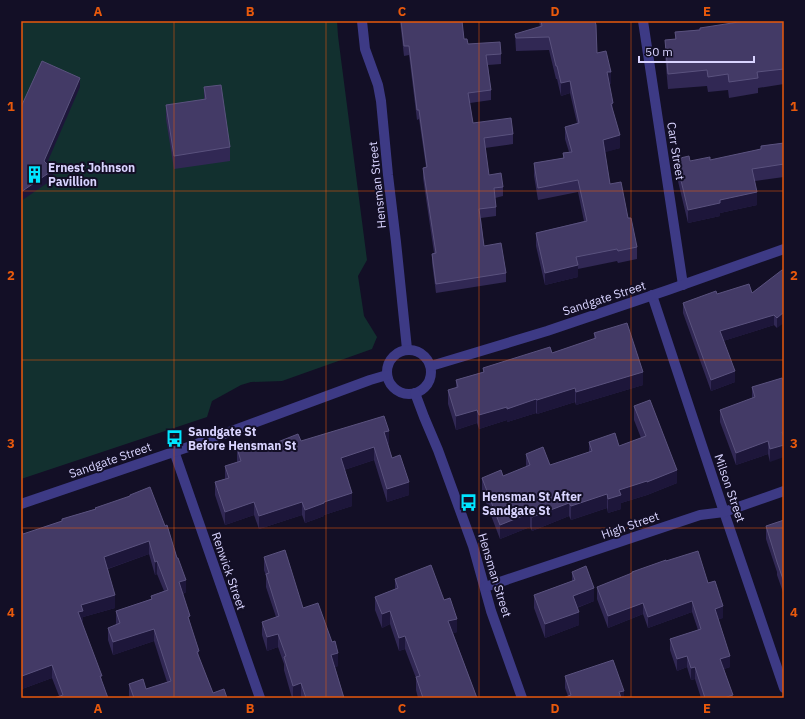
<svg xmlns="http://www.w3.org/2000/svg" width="805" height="719" font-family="'IBM Plex Sans',sans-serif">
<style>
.green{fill:#12302f}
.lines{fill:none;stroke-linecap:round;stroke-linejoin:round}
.minor{stroke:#3d3a85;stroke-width:10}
.wall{fill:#312854}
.shaded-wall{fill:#1d163a}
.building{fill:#433a66;stroke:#5a527e}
.grid{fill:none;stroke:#e8590c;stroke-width:1;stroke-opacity:0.55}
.labels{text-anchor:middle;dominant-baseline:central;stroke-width:4;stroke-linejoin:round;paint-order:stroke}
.street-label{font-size:12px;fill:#d9d4ff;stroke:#130f26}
.poi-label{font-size:12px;font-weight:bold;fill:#d9d4ff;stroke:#130f26;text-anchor:start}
.neatline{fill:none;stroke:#e8590c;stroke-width:1.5}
.grid-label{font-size:13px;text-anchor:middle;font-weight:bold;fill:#e8590c}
</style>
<rect width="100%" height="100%" fill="#130f26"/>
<path class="green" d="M21 21H337L338 36 367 260 358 276 364 316 377 337 372 349 282 381 251 382 241 385 212 401 207 417 21 479Z"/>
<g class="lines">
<g class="minor">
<path d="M362 21 365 49 378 85 381 101 388 175 396 242 407 349"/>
<path d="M643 21 683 285"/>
<path d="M652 295 724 512 784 688"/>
<circle cx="409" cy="372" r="22"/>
<path d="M431 366 547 331 668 290 784 249"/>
<path d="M415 393 424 417 438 450 473 546 491 611 522 698"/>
<path d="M174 451 260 698"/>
<path d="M21 504 194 445 370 380 387 375"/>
<path d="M485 587 700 515 724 512 784 491"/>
</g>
</g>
<g class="wall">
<path d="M400 21H462L464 39 468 44 501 54V64L488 65 491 90V100L470 103 473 123 513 134V144L485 148 489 175 503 187V196L495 198 496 207V216L481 218 484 246 506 273V282L436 293 432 263V254L434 253 423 178V168L426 167 419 119 417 120 409 55 404 56Z"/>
<path d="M539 21H595L597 53 611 84H609L613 113 620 148 604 152 610 184 628 218 637 247V259L618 263 617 261 578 269V277L545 285 536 246V233L584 221 578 192 538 200 534 176V163L563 158V153L569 152 565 139V127L577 123 570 93 561 96 557 79H556L549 50 516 51 515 34 540 27Z"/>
<path d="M784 21V84L758 88V93L729 98 728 90 708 92 707 86 668 89 665 56V40L675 39V32Z"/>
<path d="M204 87 230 147V161L174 169 166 119V105L204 100Z"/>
<path d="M784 143V177L755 181 757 205 720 213V216L688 223 676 173V159L690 161 710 160 761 149V146Z"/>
<path d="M784 270 777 328 774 325 723 341 735 382 711 391 683 313V303L717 294 752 293Z"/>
<path d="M594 333 643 385 576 405 575 402 537 414 536 413 507 422V420L479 429 477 423 456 430 448 404V390L456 388V380L483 372V368L552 353 594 339Z"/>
<path d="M782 378 770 462 768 454 736 465 720 422V410L752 399V387Z"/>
<path d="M634 406 677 483 647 495 621 503V509L608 513 607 508 571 520 569 516 532 531 530 527 500 539 482 492V478L503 476 526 467V454L550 465 589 452V442L619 446 641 438 634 420Z"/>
<path d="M301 441 389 444H388L392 458 409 495 387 502 374 460 344 470 352 506 324 515V516L305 523 302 515 259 529 254 515 225 525 215 495V482L225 479V466L237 462V448L255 451Z"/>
<path d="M130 496 186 592 183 594 199 658 213 693 227 698H130L129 696V684L146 689 167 682 154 641 113 655 108 640V628L116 625V611L151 599V596L164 591 157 574 155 575 149 554 108 569 115 608 83 617 82 624 102 680 59 696 52 678 22 689 21 688V528L23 534 62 521V519L95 509Z"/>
<path d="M784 520V595L777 575V572L766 539V526Z"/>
<path d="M264 557 303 608 338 666 335 667 344 698H302L301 696 296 698H292L284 670V664L278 647 267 651 262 635V622L276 617 266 587V576L264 570Z"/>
<path d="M666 561 708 583 723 618 718 619 730 667 724 669 733 698H701L695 679 691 680 687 667 677 671 670 650V639L698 630 692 612 648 628 643 614 608 628 597 599V587Z"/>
<path d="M572 572 594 601 577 608 579 625 545 638 534 608V595L572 581Z"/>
<path d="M395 579 457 632 453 633 477 698H418L416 690V678L405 649 399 651 390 624 382 628 375 610V597L395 589Z"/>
<path d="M565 676 624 698 568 696 565 688Z"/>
</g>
<g class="shaded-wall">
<path d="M607 72H611V84L607 85Z"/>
<path d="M80 78V87L44 170V161Z"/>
<path d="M570 81V93L561 96V83Z"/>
<path d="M613 103V116L611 104Z"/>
<path d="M620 135V148L603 153V140Z"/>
<path d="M53 170V179L21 201V192Z"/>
<path d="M757 192V205L720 213V216L688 223V210L720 200Z"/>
<path d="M578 265V277L545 285V273Z"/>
<path d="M784 312V323L777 328V318Z"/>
<path d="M774 315V325L720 342V331Z"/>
<path d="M735 371V382L711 391V380Z"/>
<path d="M643 372V385L576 405V392Z"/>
<path d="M575 388V402L537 414V400Z"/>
<path d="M536 399V413L507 422V409Z"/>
<path d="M507 407V420L479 429V415Z"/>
<path d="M477 410V423L456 430V416Z"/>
<path d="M389 431V444L384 445V432Z"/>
<path d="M768 441V454L736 465V453Z"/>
<path d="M784 445V457L770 462V449Z"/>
<path d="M374 447V460L341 471V458Z"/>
<path d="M677 470V483L647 495V482Z"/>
<path d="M647 481V495L621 503V509L608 513V499L619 490Z"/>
<path d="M409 482V495L387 502V489Z"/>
<path d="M352 493V506L324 515V516L305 523V510L324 502Z"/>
<path d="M607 494V508L571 520V506Z"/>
<path d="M254 502V515L225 525V512Z"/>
<path d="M302 502V515L259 529V516Z"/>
<path d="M569 503V516L532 531V517Z"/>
<path d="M530 513V527L500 539V525Z"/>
<path d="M149 541V554L104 570V557Z"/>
<path d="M157 561V574L155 575V562Z"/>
<path d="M186 580V592L179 595V582Z"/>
<path d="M594 588V601L573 609V596Z"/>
<path d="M115 595V608L83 617V624L78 612 81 605Z"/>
<path d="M692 601V612L648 628V617Z"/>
<path d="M643 603V614L608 628V616Z"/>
<path d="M723 606V618L715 620V609Z"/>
<path d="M390 611V624L382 628V614Z"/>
<path d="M579 612V625L545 638V624Z"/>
<path d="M457 619V632L448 635V621Z"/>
<path d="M154 629V641L113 655V642Z"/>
<path d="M278 634V647L267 651V637Z"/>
<path d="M405 636V649L399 651V638Z"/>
<path d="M199 651V663L197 652Z"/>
<path d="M338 653V666L331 668V655Z"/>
<path d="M687 656V667L677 671V659Z"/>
<path d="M730 656V667L720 670V659Z"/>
<path d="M52 665V678L22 689V676Z"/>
<path d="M695 667V679L691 680V668Z"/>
<path d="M301 683V696L296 698H293V686Z"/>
<path d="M624 691V698H619V692Z"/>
<path d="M733 695V698H724Z"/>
</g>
<g class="building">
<path d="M401 21H462L464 39H467L468 44 500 42 501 54 486 55 491 90 468 93 473 123 511 118 513 134 484 138 489 175 501 173 503 187 494 188 496 207 479 209 484 246 501 243 506 273 436 284 432 254 436 253 423 168 427 167 419 110H417L409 46H404Z"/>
<path d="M541 21H595L596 25 597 53 606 51 611 72H607L613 103 611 104 620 135 603 140 610 184 621 182 628 218H631L637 247 618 251 617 249 576 257 578 265 545 273 536 233 587 221 578 180 538 188 534 163 564 158 563 153 572 152 565 127 579 123 570 81 561 83 557 66H556L549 37 516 38 515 34 542 26Z"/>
<path d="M745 21H784V69L757 72 758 78 729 82 728 74 708 77 707 70 668 74 665 40 676 39 675 32 700 30V28Z"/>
<path d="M42 61 80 78 44 161 53 170 21 192V107Z"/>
<path d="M221 85 230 147 174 156 166 105 206 99 204 87Z"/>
<path d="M784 143V164L752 169 757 192 720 200V203L688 210 676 159 689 156 690 161 710 157V160L761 149V146Z"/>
<path d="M782 270H784V312L777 318 774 315 720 331 735 371 711 380 683 303 716 291 717 294 749 284 752 293Z"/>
<path d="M627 323 643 372 576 392 575 388 537 400 536 399 507 409V407L479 415 477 410 456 416 448 390 458 387 456 380 484 372 483 368 550 347 552 353 596 338 594 333Z"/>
<path d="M782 378 784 382V432H782L784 438V445L770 449 768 441 736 453 720 410 755 397 752 387Z"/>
<path d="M650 400 677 470 647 482V481L619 490 621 495 608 499 607 494 571 506 569 503 532 517 530 513 500 525 482 478 501 470 503 476 530 465 526 454 543 447 550 465 592 451 589 442 615 433 619 446 646 436 634 406Z"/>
<path d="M384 416 389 431 384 432 392 458 400 455 409 482 387 489 374 447 341 458 352 493 324 502V503L305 510 302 502 259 516 254 502 225 512 215 482 229 478 225 466 241 461 237 448 252 442 255 451 298 434 301 441Z"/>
<path d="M150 487 165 526 167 525 177 558H178L186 580 179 582 190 616 188 617 199 651 197 652 213 693 224 689 227 698H180V697L177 698H134L129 684 143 679 146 689 171 681 154 629 113 642 108 628 120 623 116 611 152 599 151 596 168 590 157 561 155 562 149 541 104 557 115 595 81 605 83 611 78 612 102 676H100L108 698H54L63 695 52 665 22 676 21 675V528L23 534 62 521V519L96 509 95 508 130 496V495Z"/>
<path d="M784 520V582L777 562 766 526Z"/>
<path d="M285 550 303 608 318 603 332 642 335 641 338 653 331 655 344 698H306L301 683 293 686 284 657 286 656 278 634 267 637 262 622 279 616 266 574 269 573 264 557Z"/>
<path d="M698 551 708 583 715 581 723 606 715 609 730 656 720 659 733 695 724 698H705L695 667 691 668 687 656 677 659 670 639 701 629 692 601 648 617 643 603 608 616 597 587 632 573V572L666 560V561Z"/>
<path d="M431 565 444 600 450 598 457 619 448 621 477 698H423L416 677 420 676 405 636 399 638 390 611 382 614 375 597 398 588 395 579Z"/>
<path d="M586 566 594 588 573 596 579 612 545 624 534 595 575 580 572 572Z"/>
<path d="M613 660 624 691 619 692 621 698H563L571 695 565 676Z"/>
</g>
<path class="grid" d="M174 21V698M326 21V698M479 21V698M631 21V698M21 191H784M21 360H784M21 528H784"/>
<defs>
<symbol id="building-bare" viewBox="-9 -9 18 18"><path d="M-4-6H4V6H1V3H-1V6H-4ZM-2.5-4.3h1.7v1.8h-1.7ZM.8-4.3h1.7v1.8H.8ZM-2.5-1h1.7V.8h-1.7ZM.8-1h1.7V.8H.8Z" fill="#00e5ff" stroke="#130f26" stroke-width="2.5" paint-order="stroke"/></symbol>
<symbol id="bus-bare" viewBox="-9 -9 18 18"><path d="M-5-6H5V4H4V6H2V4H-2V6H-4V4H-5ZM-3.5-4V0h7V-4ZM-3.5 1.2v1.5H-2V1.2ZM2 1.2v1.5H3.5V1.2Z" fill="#00e5ff" stroke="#130f26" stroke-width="2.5" paint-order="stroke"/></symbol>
</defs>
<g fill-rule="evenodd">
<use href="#building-bare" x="22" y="162" width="25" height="25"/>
<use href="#bus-bare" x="162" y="426" width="25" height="25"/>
<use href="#bus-bare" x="456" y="490" width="25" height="25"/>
</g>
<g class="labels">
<g class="street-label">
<text transform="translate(676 151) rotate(81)">Carr Street</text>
<text transform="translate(377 185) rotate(-96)">Hensman Street</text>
<text transform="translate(604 298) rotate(-18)">Sandgate Street</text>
<text transform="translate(110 460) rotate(-19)">Sandgate Street</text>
<text transform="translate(730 488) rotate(71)">Milson Street</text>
<text transform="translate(630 525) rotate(-19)">High Street</text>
<text transform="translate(229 571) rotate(71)">Renwick Street</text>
<text transform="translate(495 575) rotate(73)">Hensman Street</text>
</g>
<g class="poi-label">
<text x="48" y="167">Ernest Johnson<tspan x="48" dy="14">Pavillion</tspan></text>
<text x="188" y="431">Sandgate St<tspan x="188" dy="14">Before Hensman St</tspan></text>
<text x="482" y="496">Hensman St After<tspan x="482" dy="14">Sandgate St</tspan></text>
</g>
</g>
<rect width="805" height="719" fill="none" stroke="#130f26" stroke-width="44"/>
<path d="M639 56v6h115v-6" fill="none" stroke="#d9d4ff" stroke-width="2"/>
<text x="645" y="56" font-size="12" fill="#d9d4ff" stroke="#130f26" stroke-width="3" paint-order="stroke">50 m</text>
<rect x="22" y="22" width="761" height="675" class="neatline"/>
<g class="grid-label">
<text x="98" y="16">A</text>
<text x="250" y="16">B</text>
<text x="402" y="16">C</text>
<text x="555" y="16">D</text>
<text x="707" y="16">E</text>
<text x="11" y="111">1</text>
<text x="794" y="111">1</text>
<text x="11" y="280">2</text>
<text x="794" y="280">2</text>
<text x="11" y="448">3</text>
<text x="794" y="448">3</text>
<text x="11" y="617">4</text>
<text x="794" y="617">4</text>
<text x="98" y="713">A</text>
<text x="250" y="713">B</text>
<text x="402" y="713">C</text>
<text x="555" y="713">D</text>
<text x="707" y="713">E</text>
</g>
</svg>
